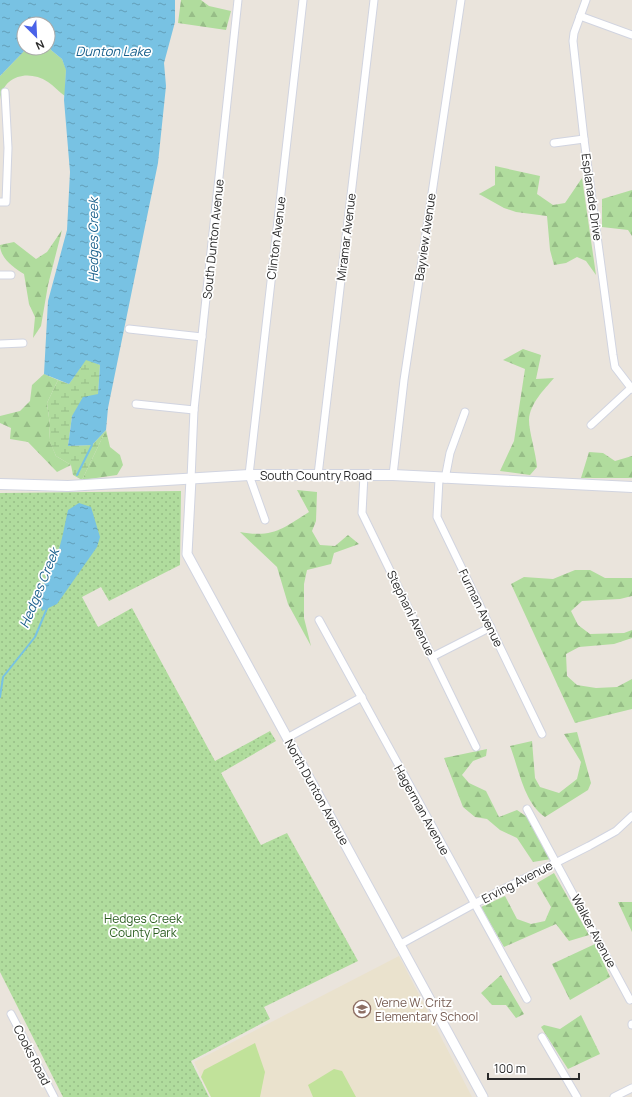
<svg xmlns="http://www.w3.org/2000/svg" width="632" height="1097" font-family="Manrope,sans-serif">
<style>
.education{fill:#eae2cd}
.grass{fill:#b0dc9d}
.forest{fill:url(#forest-firs)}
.wetland{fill:url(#wetland-marsh)}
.park{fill:url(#park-dots)}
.pitch{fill:#c1e29a}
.water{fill:url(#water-ripples)}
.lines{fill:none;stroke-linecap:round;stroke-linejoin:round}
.stream{stroke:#78c2e3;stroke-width:2}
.minor-casing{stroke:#d1d4e0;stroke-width:9}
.tertiary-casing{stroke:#d1d4e0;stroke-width:11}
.secondary-casing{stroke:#d1d4e0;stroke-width:12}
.minor{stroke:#fff;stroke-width:7}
.tertiary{stroke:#fff;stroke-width:9}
.secondary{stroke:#fff;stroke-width:10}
.labels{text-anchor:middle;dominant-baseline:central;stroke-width:3.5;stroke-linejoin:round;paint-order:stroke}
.street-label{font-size:12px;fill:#292929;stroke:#fff}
.park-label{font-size:12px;fill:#2b5e20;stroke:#fff}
.education-label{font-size:12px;fill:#785e54;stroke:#fff;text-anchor:start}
.water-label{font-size:13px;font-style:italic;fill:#1a608c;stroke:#fff}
</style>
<defs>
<pattern id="forest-firs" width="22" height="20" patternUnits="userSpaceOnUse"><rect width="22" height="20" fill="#b0dc9d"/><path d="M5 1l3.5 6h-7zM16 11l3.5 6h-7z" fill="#97bd87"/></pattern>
<pattern id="wetland-marsh" width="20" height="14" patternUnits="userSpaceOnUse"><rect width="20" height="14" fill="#b0dc9d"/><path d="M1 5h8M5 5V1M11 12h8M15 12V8" fill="none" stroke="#97bd87"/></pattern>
<pattern id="park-dots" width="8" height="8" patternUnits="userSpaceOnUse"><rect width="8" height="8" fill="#b0dc9d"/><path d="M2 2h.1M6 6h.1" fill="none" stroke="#97bd87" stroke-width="1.8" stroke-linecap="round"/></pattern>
<pattern id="water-ripples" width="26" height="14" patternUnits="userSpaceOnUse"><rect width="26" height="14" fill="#78c2e3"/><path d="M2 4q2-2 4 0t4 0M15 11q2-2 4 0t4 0" fill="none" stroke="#629eb8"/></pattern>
</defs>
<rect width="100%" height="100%" fill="#eae4dc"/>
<path class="education" d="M399 956 472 1097H211L194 1062Z"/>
<path class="grass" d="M48 37 51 50 62 59 66 69 65 96C59 92 54 86 48 82 28 69 3 76 0 100V76L27 48H48Z"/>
<g class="forest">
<path d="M181 0H201L209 6 231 11 226 30 178 23Z"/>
<path d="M495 166 540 176 537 194 553 205 565 203 582 178 596 275 586 261 577 257 566 263 554 265 550 250 547 216 516 212 504 208 479 194 495 185Z"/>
<path d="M632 190V236L628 230 602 227V199Z"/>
<path d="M62 230 48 285 41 326 33 338 35 317 29 304 24 274C14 268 0 258 0 245L14 242 36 259 47 252Z"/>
<path d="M523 349 541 355 536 379 554 378C544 390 530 403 529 420 529 432 536 453 537 467L530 475 500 471 514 441 525 369 503 360Z"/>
<path d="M44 374 58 380 47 403 50 425 49 439 56 456 71 465 57 472 28 442 10 439 11 428 0 423V416L20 411 30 401 32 385Z"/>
<path d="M106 430 110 447 120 455 123 465 117 475 82 480Z"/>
<path d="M589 452 603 453 615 461 632 456V478H581Z"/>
<path d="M297 490 317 492 316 521 312 531 320 545 335 546 348 535 359 544 334 553 331 564 307 570 304 584V618L311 646 288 604 277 567 240 532C273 538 282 529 309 512Z"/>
<path d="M575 570H590L605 578H632V596L620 599 582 601 571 611 578 625 590 634 624 633 632 630V638L614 644 579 647 566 654 567 676 577 685 596 688 617 687 632 679V709L575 723 511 584 524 577 553 579Z"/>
<path d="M577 732 591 783 588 790 545 817C524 803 519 769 510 746L532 741 535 778 540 787 559 793 577 779 581 762 564 734Z"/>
<path d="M487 749 486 756 473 761 462 775 469 783 486 791 499 817 517 810 530 819 551 859 533 862 517 838 500 830 487 819 475 817 463 807 444 758Z"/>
<path d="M554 873 589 935 569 941 556 924 504 947 481 907 505 896 517 919 531 924 545 921 551 907 537 883Z"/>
<path d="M618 902H632V932Z"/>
<path d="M595 944 610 977 570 1000 552 964Z"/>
<path d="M501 975 524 1014 516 1018 506 1005H492L481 993Z"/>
<path d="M581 1015 600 1054 568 1069 541 1027 544 1025 560 1029Z"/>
</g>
<path class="wetland" d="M86 359 100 365 98 395 72 416 68 446 92 445 106 430 82 480 73 475 71 465 56 456 49 440 50 425 47 403 58 380 69 384Z"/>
<path class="park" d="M181 491 180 565 109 601 101 587 82 597 98 627 132 608 215 761 270 731 276 741 221 773 261 845 287 833 358 961 264 1007 270 1019 191 1061 209 1097H63L0 972V493Z"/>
<g class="pitch">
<path d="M255 1043 265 1072 260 1097H211L201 1077 204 1070Z"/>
<path d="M334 1069 342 1071 356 1097H313L308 1085Z"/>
</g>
<g class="water">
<path d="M0 0H175V22L164 63 166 86 158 163 108 408 106 430 92 445 68 446 72 416 83 397 98 394 100 365 86 360 69 384 44 374 48 301 67 230 70 172 64 100 66 70 62 59 51 50 48 37V24H24V48H27L0 76Z"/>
<path d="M79 503 91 507 100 537 97 547 57 604 42 611C36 584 53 573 59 549 63 536 65 523 68 510Z"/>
</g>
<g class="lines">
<g class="stream">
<path d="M77 475 92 445"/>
<path d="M0 697 3 677 35 637 48 606"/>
</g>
<defs>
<g id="minor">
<path d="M586 0 574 33 573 41 584 139 613 355 615 367 632 389"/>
<path d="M580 16 632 35"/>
<path d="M554 143 584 139"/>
<path d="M0 202H6L8 148 5 92"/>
<path d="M0 275H11"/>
<path d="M129 329 202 337"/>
<path d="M0 344 23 343"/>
<path d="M136 404 194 410"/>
<path d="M591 425 631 388"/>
<path d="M318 475 374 0"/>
<path d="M364 475 362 513 476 747"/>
<path d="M393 475 404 380 461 0"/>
<path d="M191 479 194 410 238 0"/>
<path d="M439 479 437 517 542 734"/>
<path d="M445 479 450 453 465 412"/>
<path d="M265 520 249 475 303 0"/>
<path d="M319 620 527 999"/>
<path d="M432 657 491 627"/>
<path d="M287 738 362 697"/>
<path d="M527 809 630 1000"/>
<path d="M399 945 474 904 589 846 616 831 632 816"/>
<path d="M11 1014 54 1097"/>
<path d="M632 1024V1025"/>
<path d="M542 1037 577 1097"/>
<path d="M614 1097 632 1088"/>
</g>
<path id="tertiary" d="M191 479 187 554 483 1097"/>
<path id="secondary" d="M0 484 68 486 249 475H393L632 487"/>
</defs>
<use href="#minor" class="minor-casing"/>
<use href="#tertiary" class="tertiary-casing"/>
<use href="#secondary" class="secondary-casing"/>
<use href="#minor" class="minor"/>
<use href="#tertiary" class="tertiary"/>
<use href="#secondary" class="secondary"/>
</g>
<defs>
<symbol id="school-ring" viewBox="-11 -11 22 22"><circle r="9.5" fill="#fff" stroke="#8d6e63" stroke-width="1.5"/><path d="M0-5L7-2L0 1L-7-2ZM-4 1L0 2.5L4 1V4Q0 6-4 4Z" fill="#8d6e63"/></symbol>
</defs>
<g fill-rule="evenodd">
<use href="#school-ring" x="352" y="999" width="20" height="20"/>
</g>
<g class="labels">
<g class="street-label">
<text transform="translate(592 197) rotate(82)">Esplanade Drive</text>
<text transform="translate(346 237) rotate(-83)">Miramar Avenue</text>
<text transform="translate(425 237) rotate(-82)">Bayview Avenue</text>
<text transform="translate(276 238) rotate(-83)">Clinton Avenue</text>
<text transform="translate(213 239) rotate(-84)">South Dunton Avenue</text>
<text x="316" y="475">South Country Road</text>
<text transform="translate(481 608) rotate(64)">Furman Avenue</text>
<text transform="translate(411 613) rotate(64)">Stephani Avenue</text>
<text transform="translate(317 792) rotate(61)">North Dunton Avenue</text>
<text transform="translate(422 810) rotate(61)">Hagerman Avenue</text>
<text transform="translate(517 882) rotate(-27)">Erving Avenue</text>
<text transform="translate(594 931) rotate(62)">Walker Avenue</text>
<text transform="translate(32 1055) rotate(63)">Cooks Road</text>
</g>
<g class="park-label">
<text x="143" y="918">Hedges Creek<tspan x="143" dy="14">County Park</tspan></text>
</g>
<g class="education-label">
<text x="375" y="1002">Verne W. Critz<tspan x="375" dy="14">Elementary School</tspan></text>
</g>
<g class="water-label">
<text x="113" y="51">Dunton Lake</text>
<text transform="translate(93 240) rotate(-90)">Hedges Creek</text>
<text transform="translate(39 588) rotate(-68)">Hedges Creek</text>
</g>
</g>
<g transform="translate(36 36) rotate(156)"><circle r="19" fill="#ffffff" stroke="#a9a9a9"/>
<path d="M0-3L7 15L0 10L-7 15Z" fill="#4a62e8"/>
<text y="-6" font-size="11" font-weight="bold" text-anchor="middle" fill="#292929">N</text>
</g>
<path d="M488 1073v6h91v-6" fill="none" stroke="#292929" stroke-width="2"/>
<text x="494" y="1073" font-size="12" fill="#292929" stroke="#ffffff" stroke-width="3" paint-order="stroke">100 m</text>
</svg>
